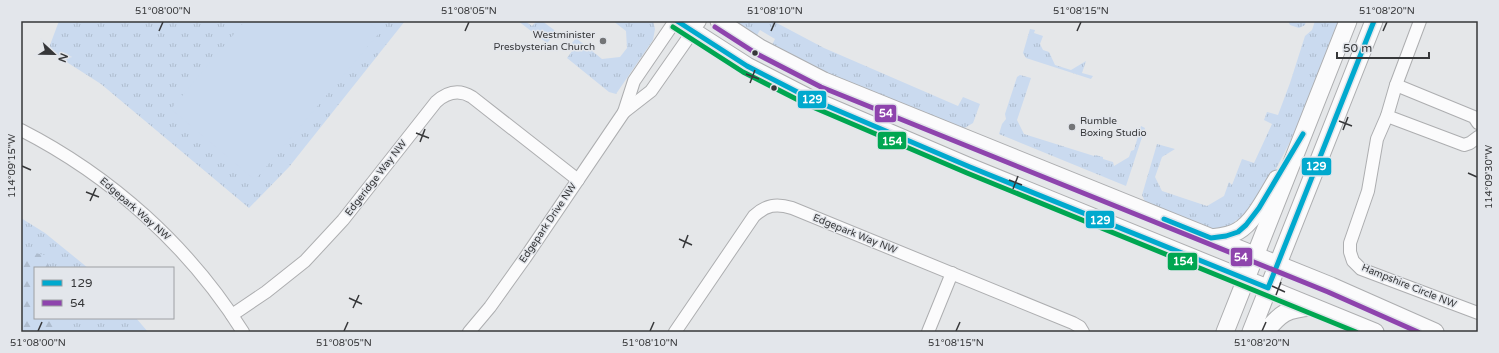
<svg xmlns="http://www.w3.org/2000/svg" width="1499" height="353" font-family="'Varela Round',sans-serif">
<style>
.grass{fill:url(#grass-tufts)}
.forest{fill:url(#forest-firs)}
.pitch{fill:#cadaef}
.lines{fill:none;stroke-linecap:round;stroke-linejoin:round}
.street-casing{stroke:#adaeb0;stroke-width:14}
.secondary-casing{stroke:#adaeb0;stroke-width:19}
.street{stroke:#fbfbfc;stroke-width:12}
.secondary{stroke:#fbfbfc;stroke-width:17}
.bus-1-casing{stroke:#e3e6eb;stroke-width:8}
.bus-2-casing{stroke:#e3e6eb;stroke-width:8}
.bus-3-casing{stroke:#e3e6eb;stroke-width:8}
.bus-1{stroke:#00a9ce;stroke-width:5}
.bus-2{stroke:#8e44ad;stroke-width:5}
.bus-3{stroke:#00a651;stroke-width:5}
.ticks{fill:none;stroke:#363739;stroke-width:1.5}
.poi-dot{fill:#737577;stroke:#e3e6eb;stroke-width:1.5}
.bus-dot{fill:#363739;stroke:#e3e6eb;stroke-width:1.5}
.labels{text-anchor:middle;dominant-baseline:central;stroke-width:3;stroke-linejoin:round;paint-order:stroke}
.poi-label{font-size:10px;fill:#363739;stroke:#e3e6eb;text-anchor:end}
.street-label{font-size:10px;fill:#363739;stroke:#e3e6eb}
.line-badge{stroke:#e3e6eb;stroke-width:1.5}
.badge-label{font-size:11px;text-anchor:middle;font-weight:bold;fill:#fff}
.neatline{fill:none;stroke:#363739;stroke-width:1.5}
.ticks-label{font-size:10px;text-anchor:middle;fill:#363739}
</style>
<defs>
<pattern id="grass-tufts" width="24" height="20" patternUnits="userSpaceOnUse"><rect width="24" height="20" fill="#cadaef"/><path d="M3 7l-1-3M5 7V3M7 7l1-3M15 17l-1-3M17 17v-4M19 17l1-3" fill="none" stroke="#aebcce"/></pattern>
<pattern id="forest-firs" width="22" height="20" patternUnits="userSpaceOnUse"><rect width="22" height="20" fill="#cadaef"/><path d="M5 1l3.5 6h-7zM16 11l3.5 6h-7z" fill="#aebcce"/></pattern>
</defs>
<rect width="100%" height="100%" fill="#e5e7e9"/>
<g class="grass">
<path d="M59 21H405L289 167 249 208 101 84 51 52 50 45Z"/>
<path d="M518 21H525L532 26 537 21H542L557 32 547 43Z"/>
<path d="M613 21H653L655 29 653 40 616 94 609 92 567 58 575 47 572 43 576 38 602 59 620 57 627 48 626 31Z"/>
<path d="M732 21H773L824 48 958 106 963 97 980 104 973 123 963 129 850 83 820 70 772 45 775 39 760 30 756 37Z"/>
<path d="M1288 21H1306L1305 25 1299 28 1290 25Z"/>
<path d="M1315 21H1341L1294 134 1262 196 1241 224 1236 220C1230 229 1221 229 1211 228L1146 204 1142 195 1157 144 1175 149 1162 157 1155 177 1162 191 1207 206 1224 196 1229 182 1232 185 1242 159 1254 163 1272 124 1264 120 1267 112 1278 115 1290 83 1305 36 1312 30Z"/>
<path d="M1030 29 1035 30 1034 33 1043 36 1040 44 1043 50 1049 52 1055 65 1071 70 1086 61 1082 73 1093 76 1091 79 1026 58 1023 53Z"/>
<path d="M1020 75 1031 78 1017 120 1024 134 1094 156 1095 155 1103 157V159L1113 162 1114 166 1129 157 1131 151 1134 150 1141 126 1145 128 1126 186 999 134 1002 124 1006 119 1005 114 1017 77Z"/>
<path d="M21 218 45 233 88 268H35V318H136L148 332H21Z"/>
</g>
<path class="forest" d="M31 252 44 255 50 268H35V318H54L59 326 61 332H21V269Z"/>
<path class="pitch" d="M245 21H367L380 32 255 180 171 109Z"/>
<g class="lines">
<defs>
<g id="street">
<path d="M1420 21 1396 85 1387 116 1377 139 1368 191 1350 243V252L1353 261 1361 269 1478 313"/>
<path d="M1396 85 1474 117 1478 123"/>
<path d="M624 112 651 91 700 21"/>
<path d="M1387 116 1464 145 1470 143 1478 137"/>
<path d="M21 130C111 176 189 246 243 332"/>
<path d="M232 315 266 292 305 261 343 220 436 102C447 92 459 89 472 97L578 180"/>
<path d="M469 332 490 307 525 258 624 112 634 81 675 21"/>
<path d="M675 332 754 216C766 205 776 203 792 208L1073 323 1080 327 1083 332"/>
<path d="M928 332 952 273"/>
</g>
<g id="secondary">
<path d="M677 21 747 66 811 99 970 167 1375 332"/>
<path d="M719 21 760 48 824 81 1331 286 1435 332"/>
<path d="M1211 238C1219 237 1230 236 1238 231 1254 222 1267 195 1277 179"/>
<path d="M1225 332 1348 21"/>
<path d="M1251 332 1374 21"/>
<path d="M1265 332C1281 313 1286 309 1312 307"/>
</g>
</defs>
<use href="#street" class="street-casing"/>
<use href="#secondary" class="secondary-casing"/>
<use href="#street" class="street"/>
<use href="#secondary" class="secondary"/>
<defs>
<g id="bus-1">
<path d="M677 21 747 66 811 99 970 167 1268 288 1374 21"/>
<path d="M1164 219 1211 238 1226 236 1238 232 1246 225 1259 208 1303 134"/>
</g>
<path id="bus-2" d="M715 27 757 54 821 87 1328 292 1418 332"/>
<path id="bus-3" d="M673 27 743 72 808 105 967 173 1356 332"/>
</defs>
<use href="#bus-1" class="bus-1-casing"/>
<use href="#bus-2" class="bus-2-casing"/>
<use href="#bus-3" class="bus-3-casing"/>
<use href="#bus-1" class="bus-1"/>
<use href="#bus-2" class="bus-2"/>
<use href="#bus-3" class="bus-3"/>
</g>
<path class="ticks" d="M159 31 163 22M465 31 469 22M771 31 775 22M1077 31 1081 22M1383 31 1387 22M746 74 759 79M750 83 755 70M1339 121 1352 126M1343 130 1348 117M416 133 429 138M420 142 425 129M22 166 31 170M1468 173 1477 177M1009 180 1022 185M1013 189 1018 176M86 192 99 197M90 201 96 188M679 239 692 245M683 248 688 235M1272 286 1285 292M1276 295 1281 282M349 298 362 304M353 308 359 295M38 331 42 322M344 331 348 322M650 331 654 322M956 331 960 322M1262 331 1266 322"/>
<g class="poi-dot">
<circle cx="603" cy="41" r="4"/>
<circle cx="1072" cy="127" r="4"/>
</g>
<g class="bus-dot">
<circle cx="755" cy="53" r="3.5"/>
<circle cx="774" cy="88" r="3.5"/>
</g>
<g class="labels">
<g class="poi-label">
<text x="595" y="35">Westminister<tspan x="595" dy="12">Presbysterian Church</tspan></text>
<text x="1080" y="121" text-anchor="start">Rumble<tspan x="1080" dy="12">Boxing Studio</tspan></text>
</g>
<g class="street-label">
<text transform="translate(376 178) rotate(-52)">Edgeridge Way NW</text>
<text transform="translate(135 209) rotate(41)">Edgepark Way NW</text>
<text transform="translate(548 223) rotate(-56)">Edgepark Drive NW</text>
<text transform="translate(855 234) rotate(22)">Edgepark Way NW</text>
<text transform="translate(1409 286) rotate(22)">Hampshire Circle NW</text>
</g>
</g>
<g class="line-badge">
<rect x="797" y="90" width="30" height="19" rx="4" fill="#00a9ce"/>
<rect x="874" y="104" width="23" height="19" rx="4" fill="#8e44ad"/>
<rect x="877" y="131" width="30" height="19" rx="4" fill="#00a651"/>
<rect x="1301" y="157" width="31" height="19" rx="4" fill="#00a9ce"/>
<rect x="1085" y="210" width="30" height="19" rx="4" fill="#00a9ce"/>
<rect x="1230" y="247" width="23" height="20" rx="4" fill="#8e44ad"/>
<rect x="1167" y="252" width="31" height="19" rx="4" fill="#00a651"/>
</g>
<g class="badge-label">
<text x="812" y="103">129</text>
<text x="886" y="117">54</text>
<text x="892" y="145">154</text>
<text x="1316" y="170">129</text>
<text x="1100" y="224">129</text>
<text x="1241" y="261">54</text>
<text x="1183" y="265">154</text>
</g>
<rect width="1499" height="353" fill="none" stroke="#e3e6eb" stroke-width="44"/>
<rect x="34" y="267" width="140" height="52" fill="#e3e6eb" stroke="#9ea0a4"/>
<rect x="42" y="280" width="20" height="6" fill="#00a9ce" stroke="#9ea0a4"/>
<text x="70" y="287" font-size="12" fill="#363739">129</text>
<rect x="42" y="300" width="20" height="6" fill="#8e44ad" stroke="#9ea0a4"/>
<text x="70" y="307" font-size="12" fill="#363739">54</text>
<g transform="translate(54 54) rotate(112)" stroke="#e3e6eb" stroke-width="3" paint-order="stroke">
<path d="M0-3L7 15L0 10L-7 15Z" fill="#363739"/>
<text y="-6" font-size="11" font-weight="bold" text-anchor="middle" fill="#363739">N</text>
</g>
<path d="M1337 52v6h92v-6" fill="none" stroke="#363739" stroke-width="2"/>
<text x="1343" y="52" font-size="12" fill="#363739" stroke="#e3e6eb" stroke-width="3" paint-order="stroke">50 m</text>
<rect x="22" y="22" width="1455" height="309" class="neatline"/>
<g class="ticks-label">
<text x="163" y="14">51°08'00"N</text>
<text x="469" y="14">51°08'05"N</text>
<text x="775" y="14">51°08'10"N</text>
<text x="1081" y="14">51°08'15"N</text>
<text x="1387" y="14">51°08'20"N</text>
<text transform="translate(11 166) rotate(-90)" y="4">114°09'15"W</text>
<text transform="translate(1488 177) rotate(-90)" y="4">114°09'30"W</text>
<text x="38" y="346">51°08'00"N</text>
<text x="344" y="346">51°08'05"N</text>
<text x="650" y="346">51°08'10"N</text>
<text x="956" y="346">51°08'15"N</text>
<text x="1262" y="346">51°08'20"N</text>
</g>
</svg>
